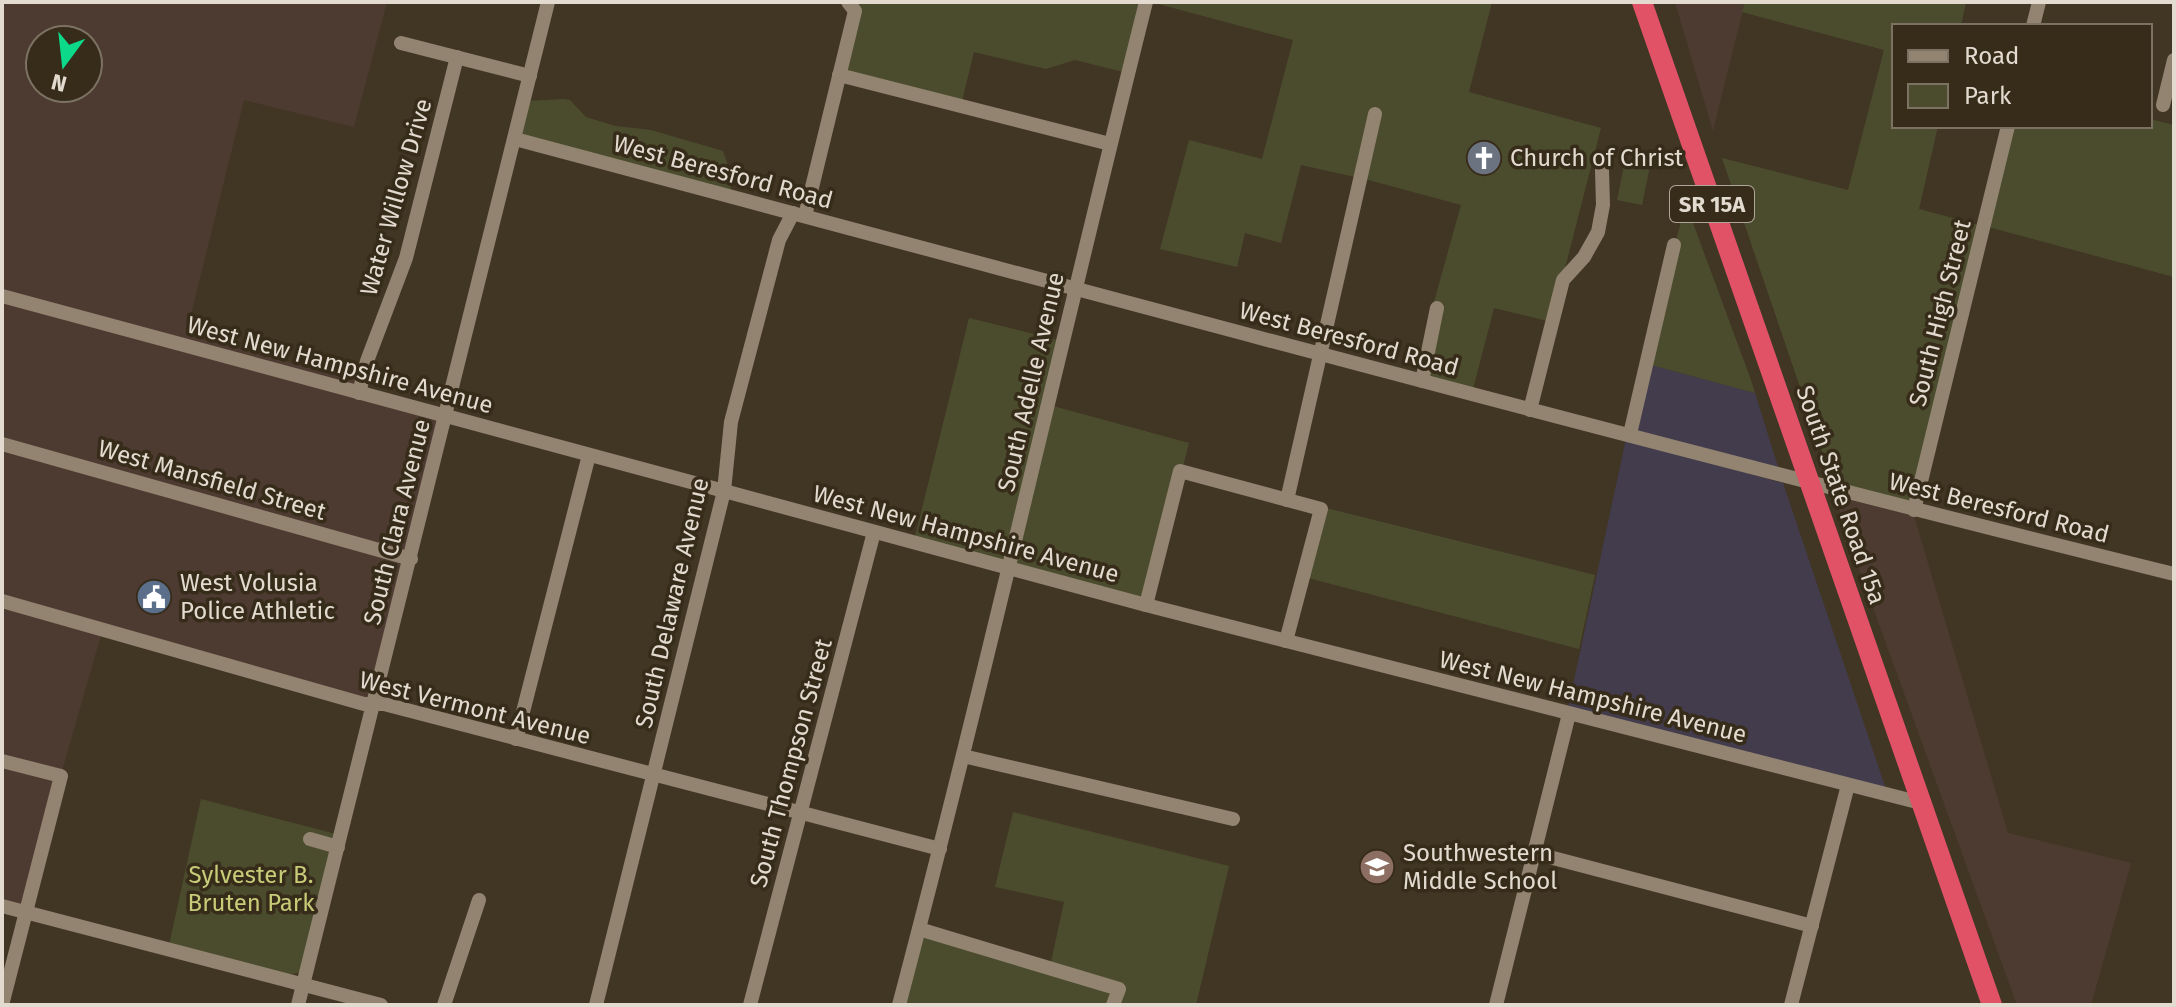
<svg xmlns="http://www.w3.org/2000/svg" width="2176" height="1007" font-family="'Fira Sans',sans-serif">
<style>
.commercial{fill:#4d3b32;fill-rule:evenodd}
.industrial{fill:#423c4d}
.green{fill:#4b4c2e}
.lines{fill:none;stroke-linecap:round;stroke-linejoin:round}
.minor{stroke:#928470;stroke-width:14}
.highway{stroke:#e25267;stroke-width:20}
.labels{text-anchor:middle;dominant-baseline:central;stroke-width:7;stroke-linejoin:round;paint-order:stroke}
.shield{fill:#372c1a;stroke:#afa699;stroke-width:2}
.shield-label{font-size:22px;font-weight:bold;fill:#e3dbd0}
.poi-label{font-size:24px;fill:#e3dbd0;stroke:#372c1a;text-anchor:start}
.street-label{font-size:24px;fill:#e3dbd0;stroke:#372c1a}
.park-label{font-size:24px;fill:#c8cb78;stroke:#372c1a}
</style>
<rect width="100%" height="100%" fill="#413624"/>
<g class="commercial">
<path d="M2 2H387L354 127 244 100 186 335 357 380 356 386 2 290ZM40 40H88V88H40Z"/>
<path d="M1675 2H1745L1713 131Z"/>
<path d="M2 302 440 420 407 552 2 438Z"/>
<path d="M2 449 404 563 370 699 2 595Z"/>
<path d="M1837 497 1914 516 2008 833 2131 863 2091 1005H2017L1842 522Z"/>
<path d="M2 607 101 635 62 771 2 755Z"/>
<path d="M2 767 55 780 22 906 2 900Z"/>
</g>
<g class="industrial">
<path d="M1651 365 1755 393 1779 470 1636 430Z"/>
<path d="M1626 439 1783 483 1886 789 1568 708Z"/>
</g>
<g class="green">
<path d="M856 2H1141L1123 72 1075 60 1046 69 974 52 962 101 845 71Z"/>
<path d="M1151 2H1492L1469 92 1601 128 1564 272 1548 321 1494 308 1473 389 1428 377 1443 304 1434 302 1461 205 1365 179 1381 110 1372 107 1355 177 1301 165 1281 243 1245 233 1237 267 1160 249 1189 140 1262 159 1293 40Z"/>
<path d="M1745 2H1966L1961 26H1894V126H1938L1919 209 1979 225 1910 504 1833 484 1722 158 1848 190 1884 50 1742 12Z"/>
<path d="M564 99 570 100 586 117 615 126 651 130 723 151 730 172 731 191 521 135 529 101Z"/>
<path d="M2150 119 2174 125V277L1988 227 2013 126H2150Z"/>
<path d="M1625 161 1650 166 1642 205 1617 200Z"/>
<path d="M1686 204 1751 380 1755 393 1651 365 1680 242 1676 240Z"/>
<path d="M969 318 1058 340 1006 562 915 537Z"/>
<path d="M1053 406 1189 443 1183 466 1176 465 1143 598 1016 564Z"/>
<path d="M1326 508 1595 575 1579 649 1308 578Z"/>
<path d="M201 799 336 834 301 972 288 975 169 945Z"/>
<path d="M1013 812 1229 866 1196 1005H1118L1125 985 1051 962 1064 902 995 887Z"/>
<path d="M923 935 1112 992 1108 1005H904Z"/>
</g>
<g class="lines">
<g class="minor">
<path d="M2033 26 2039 2"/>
<path d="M401 43 530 76"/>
<path d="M839 75 1110 144"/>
<path d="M2163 105 2174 60"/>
<path d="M515 139C1068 286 1619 437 2174 574"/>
<path d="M805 216 855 11 848 2"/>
<path d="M2 296 1146 605 1921 803"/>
<path d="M1422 381 1437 308"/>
<path d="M359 393 367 361 406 258 457 57"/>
<path d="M1530 410 1563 280 1584 257 1598 232 1603 205 1602 170"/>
<path d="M1630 434 1674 245"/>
<path d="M2 444 411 559"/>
<path d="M1287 500 1375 114"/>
<path d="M1914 510 2008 126"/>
<path d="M2 601 364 704H384L940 849"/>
<path d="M1146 605 1180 471 1321 509 1286 641"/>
<path d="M516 739 589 455"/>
<path d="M963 756 1233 819"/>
<path d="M2 761 61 776 2 1005"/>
<path d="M310 839 338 847"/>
<path d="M1534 853 1812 926"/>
<path d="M2 906 381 1005"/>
<path d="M919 929 1119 989 1113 1005"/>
<path d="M298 1005 548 2"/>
<path d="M444 1005 479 900"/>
<path d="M596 1005 724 491 731 422 779 240 793 213"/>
<path d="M750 1005 874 532"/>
<path d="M899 1005C987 672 1062 336 1146 2"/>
<path d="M1496 1005 1569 714"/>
<path d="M1791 1005 1848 785"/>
</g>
<path class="highway" d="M1642 2 1992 1005"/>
</g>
<defs>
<symbol id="church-disc" viewBox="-11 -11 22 22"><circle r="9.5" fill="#6b7280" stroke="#372c1a"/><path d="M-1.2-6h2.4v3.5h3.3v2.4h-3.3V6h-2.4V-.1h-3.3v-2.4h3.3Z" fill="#fff"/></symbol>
<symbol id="civic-disc" viewBox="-11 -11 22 22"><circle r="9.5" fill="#5c6f8a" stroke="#372c1a"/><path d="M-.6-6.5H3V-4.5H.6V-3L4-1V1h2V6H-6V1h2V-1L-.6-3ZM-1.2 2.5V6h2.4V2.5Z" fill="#fff"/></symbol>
<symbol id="school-disc" viewBox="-11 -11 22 22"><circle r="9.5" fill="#8d6e63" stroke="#372c1a"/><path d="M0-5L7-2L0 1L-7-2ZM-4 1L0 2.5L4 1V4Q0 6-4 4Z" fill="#fff"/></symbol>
</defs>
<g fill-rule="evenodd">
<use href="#church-disc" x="1464" y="138" width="40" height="40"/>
<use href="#civic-disc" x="134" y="577" width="40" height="40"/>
<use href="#school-disc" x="1357" y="847" width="40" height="40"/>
</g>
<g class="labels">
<rect class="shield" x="1670" y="186" width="84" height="36" rx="6"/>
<g class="shield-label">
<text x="1712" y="204">SR 15A</text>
</g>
<g class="poi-label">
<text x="1510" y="158">Church of Christ</text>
<text x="180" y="583">West Volusia<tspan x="180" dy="28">Police Athletic</tspan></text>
<text x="1403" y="853">Southwestern<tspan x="1403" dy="28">Middle School</tspan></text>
</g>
<g class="street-label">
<text transform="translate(723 172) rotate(15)">West Beresford Road</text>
<text transform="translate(396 197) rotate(-74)">Water Willow Drive</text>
<text transform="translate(1940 313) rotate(-76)">South High Street</text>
<text transform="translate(1349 339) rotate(15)">West Beresford Road</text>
<text transform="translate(340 365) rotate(15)">West New Hampshire Avenue</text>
<text transform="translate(1031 382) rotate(-77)">South Adelle Avenue</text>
<text transform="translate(212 480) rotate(16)">West Mansfield Street</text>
<text transform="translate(1841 495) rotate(71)">South State Road 15a</text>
<text transform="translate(1999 508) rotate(14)">West Beresford Road</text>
<text transform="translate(397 522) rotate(-76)">South Clara Avenue</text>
<text transform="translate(966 534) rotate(15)">West New Hampshire Avenue</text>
<text transform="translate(672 603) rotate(-77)">South Delaware Avenue</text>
<text transform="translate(1593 697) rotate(14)">West New Hampshire Avenue</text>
<text transform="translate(475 708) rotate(14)">West Vermont Avenue</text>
<text transform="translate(791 763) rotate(-75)">South Thompson Street</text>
</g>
<g class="park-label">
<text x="251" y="875">Sylvester B.<tspan x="251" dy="28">Bruten Park</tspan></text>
</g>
</g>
<rect width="2176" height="1007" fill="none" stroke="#e3dbd0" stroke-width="8"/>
<rect x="1892" y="24" width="260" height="104" fill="#372c1a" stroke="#7c7263" stroke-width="2"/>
<rect x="1908" y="50" width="40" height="12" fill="#928470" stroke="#7c7263" stroke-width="2"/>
<text x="1964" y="64" font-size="24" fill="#e3dbd0">Road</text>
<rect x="1908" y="84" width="40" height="24" fill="#4b4c2e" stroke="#7c7263" stroke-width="2"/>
<text x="1964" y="104" font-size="24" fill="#e3dbd0">Park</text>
<g transform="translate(64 64) rotate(195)"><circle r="38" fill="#372c1a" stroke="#7c7263" stroke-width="2"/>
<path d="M0-6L14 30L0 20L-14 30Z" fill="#0cd98a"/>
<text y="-12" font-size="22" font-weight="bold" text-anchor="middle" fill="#e3dbd0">N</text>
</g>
</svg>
